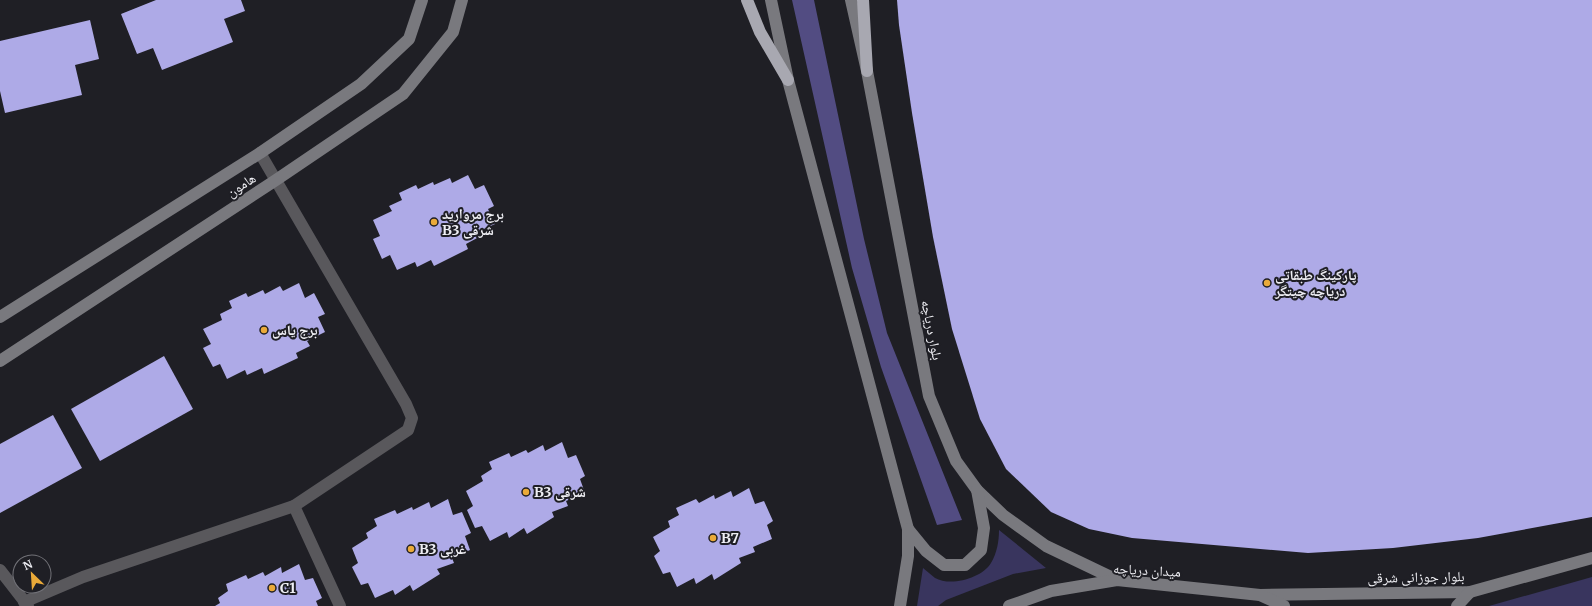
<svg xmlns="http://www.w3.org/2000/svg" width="1592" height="606" font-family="Merriweather,'Noto Naskh Arabic',serif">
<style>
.green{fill:#39355e}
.forest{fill:#524c82}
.building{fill:#aeaae7}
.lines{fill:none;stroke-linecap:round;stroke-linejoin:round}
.street{stroke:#59585c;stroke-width:12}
.secondary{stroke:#79797e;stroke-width:12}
.highway{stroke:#a8a8b1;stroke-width:12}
.poi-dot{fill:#eaaa39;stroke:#1f1f25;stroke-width:1.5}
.labels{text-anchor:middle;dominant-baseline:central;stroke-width:4;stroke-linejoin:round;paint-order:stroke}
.street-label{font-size:14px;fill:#efeff4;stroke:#1f1f25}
.poi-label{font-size:14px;font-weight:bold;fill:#efeff4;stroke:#1f1f25;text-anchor:start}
</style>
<rect width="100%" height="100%" fill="#1f1f25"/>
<g class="green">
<path d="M999 530 1046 568 1013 574 946 600 938 606H917L923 568C927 571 931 575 935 578 951 587 982 578 991 563 997 553 999 541 999 530Z"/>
<path d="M1592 577V606H1489Z"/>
</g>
<path class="forest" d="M792 0H814L864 239 887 333 962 520 937 525 881 367 852 268Z"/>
<g class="building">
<path d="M156 0H241L245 11 224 19 233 42 162 70 153 48 137 54 121 14Z"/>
<path d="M897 0H1592V517L1478 538 1393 548 1308 553 1132 538 1089 529 1051 512 1006 469 980 419 952 329 933 237 912 113 899 25Z"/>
<path d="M90 20 99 59 75 65 82 95 5 113 0 91V41Z"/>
<path d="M468 175 475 189 484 185 494 206 488 209 495 224 477 232 479 237 466 244 468 249 434 266 431 260 417 267 415 262 397 270 390 255 382 259 373 239 380 236 373 220 392 211 389 206 402 200 399 193 416 185 418 189 433 182 434 185 450 178 452 183Z"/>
<path d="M299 283 305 298 314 293 325 314 318 317 325 332 307 341 310 346 296 353 298 358 264 374 262 368 247 375 245 370 227 379 220 364 213 367 203 348 211 344 203 329 222 320 220 314 232 308 229 301 246 293 248 297 263 290 265 294 280 286 283 291Z"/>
<path d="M164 356 193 409 100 461 71 409Z"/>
<path d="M53 415 82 468 0 513V444Z"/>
<path d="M562 442 568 458 576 455 585 476 580 479 585 493 566 501 568 506 552 512 554 517 527 534 524 528 509 538 507 532 490 541 482 526 475 528 467 510 473 506 466 491 483 481 481 476 492 469 489 462 509 453 511 457 526 450 528 453 543 445 545 451Z"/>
<path d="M749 488 755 504 764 501 773 521 767 525 772 539 753 547 755 552 739 558 741 563 714 580 712 574 696 584 694 578 677 587 670 572 663 574 654 556 660 551 653 537 670 527 668 521 679 515 676 508 696 499 699 503 714 495 715 499 731 491 733 497Z"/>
<path d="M448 499 453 515 462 512 471 533 465 536 470 550 452 558 454 563 437 569 440 574 413 591 410 585 395 595 393 590 375 598 368 583 361 585 352 567 358 563 352 548 368 538 366 533 377 526 374 519 395 510 397 514 412 507 413 510 429 502 431 508Z"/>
<path d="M299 564 305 580 313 578 322 598 316 601 318 606H215L220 603 218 598 228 591 226 584 246 575 248 579 263 572 265 576 281 567 282 573Z"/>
</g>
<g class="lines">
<g class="street">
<path d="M294 506 340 606"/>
<path d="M0 570 28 606"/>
<path d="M24 602 83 577 294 506 408 430 412 418 406 404 260 153"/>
</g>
<g class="secondary">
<path d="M771 0 788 80 908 529V556L900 606"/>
<path d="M851 0 867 71 929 396 956 461 977 490 1003 515 1046 546 1117 580"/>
<path d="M0 317 260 153 361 84 409 39 422 0"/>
<path d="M0 361 276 180 403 94 453 32 462 0"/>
<path d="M908 529 926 551 944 565H965L981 550 984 528 977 490"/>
<path d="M1260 595 1470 592 1592 558"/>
<path d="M1009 606 1051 591 1117 580 1260 595 1284 606"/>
<path d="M1457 606 1470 592"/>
</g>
<g class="highway">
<path d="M747 0 760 32 788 80"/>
<path d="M863 0 867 71"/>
</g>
</g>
<g class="poi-dot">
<circle cx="434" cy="222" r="4"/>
<circle cx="1267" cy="283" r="4"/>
<circle cx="264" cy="330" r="4"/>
<circle cx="526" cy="492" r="4"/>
<circle cx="713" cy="538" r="4"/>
<circle cx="411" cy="549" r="4"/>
<circle cx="272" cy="588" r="4"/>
</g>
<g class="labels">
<g class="street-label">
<text transform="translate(241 185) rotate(-33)">هامون</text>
<text transform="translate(932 330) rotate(79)">بلوار دریاچه</text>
<text transform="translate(1147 570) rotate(3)">میدان دریاچه</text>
<text transform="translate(1416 577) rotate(-1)">بلوار جوزانی شرقی</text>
</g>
<g class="poi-label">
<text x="442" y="214">برج مروارید<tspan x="442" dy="16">B3 شرقی</tspan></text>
<text x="1275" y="275">پارکینگ طبقاتی<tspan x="1275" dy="16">دریاچه چیتگر</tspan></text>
<text x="272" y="330">برج یاس</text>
<text x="534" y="492">B3 شرقی</text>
<text x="721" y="538">B7</text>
<text x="419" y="549">B3 غربی</text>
<text x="280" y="588">C1</text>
</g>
</g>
<g transform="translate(32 574) rotate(335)"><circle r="19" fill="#1f1f25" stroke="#727278"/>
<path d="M0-3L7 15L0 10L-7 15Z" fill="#eaaa39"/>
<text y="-6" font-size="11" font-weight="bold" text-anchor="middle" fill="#efeff4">N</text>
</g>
</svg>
